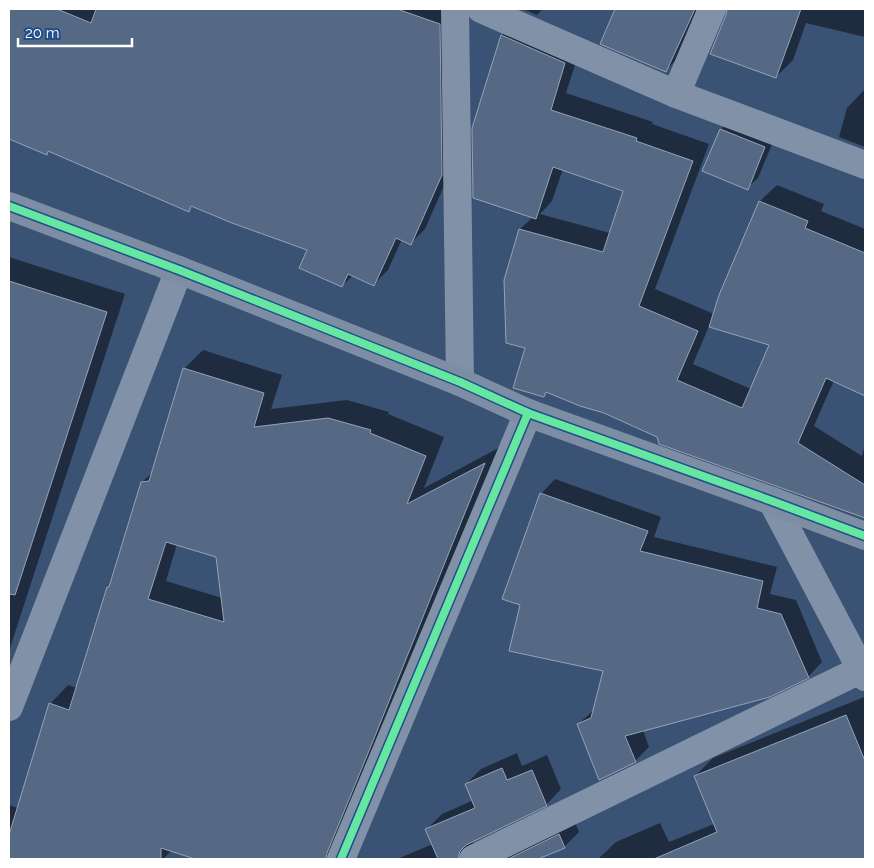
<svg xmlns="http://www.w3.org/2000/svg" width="874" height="868" font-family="Raleway,sans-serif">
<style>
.shadow{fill:#0007;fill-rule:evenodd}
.building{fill:#566984;stroke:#95a3b7;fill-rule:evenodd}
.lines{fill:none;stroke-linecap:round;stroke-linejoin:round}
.street{stroke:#8192a8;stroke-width:28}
.secondary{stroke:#7d8ea4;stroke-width:28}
.cycleway-casing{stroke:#224e8c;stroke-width:11}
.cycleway{stroke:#66e7a1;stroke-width:8}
</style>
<rect width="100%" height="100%" fill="#3a5274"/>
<g class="shadow">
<path d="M9 9H450L455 161 425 229 411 243 402 239 388 270 374 284 353 275 342 286 309 249 193 206 188 210 50 150 47 153 9 138Z"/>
<path d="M523 9H543L537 15Z"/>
<path d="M616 9H704L682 54 665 71 601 43Z"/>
<path d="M729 9H865V37L806 23 793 60 776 77 728 15Z"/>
<path d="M519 19 581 46 566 93 653 122 652 124 709 144 655 289 714 314 720 295 760 201 777 185 824 204 821 211 865 229V394L834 380 814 426 862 456 865 443V516L660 443 658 436 605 412 548 391 544 395 526 348 520 229 533 217 473 128 502 35ZM563 169 625 190 610 233 540 214 552 201ZM709 326 770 345 751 389 693 364Z"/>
<path d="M865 89V147L839 137 847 108Z"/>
<path d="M731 119 775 137 758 178 747 188 721 129Z"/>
<path d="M9 257 125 294 9 651Z"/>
<path d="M203 350 282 375 271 409 347 400 389 412 388 414 444 437 424 488 502 446 343 843 327 859H199L172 850 163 859H9V805L18 808 50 704 68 685 77 688 142 482 153 472 184 369ZM177 544 217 556 222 598 166 581Z"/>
<path d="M555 479 661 517 654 537 777 567 770 594 796 600 822 662 808 677 643 730 649 747 635 761 578 724 595 709 604 670 521 604 541 494Z"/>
<path d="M864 697 865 859H598L616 842 660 823 669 842 714 824 695 776 713 758Z"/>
<path d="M517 753 522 766 547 755 561 789 546 805 473 840 474 850 486 859H397L433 844 427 829 442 814 474 800 466 784 481 769Z"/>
<path d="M574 820 579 832 564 847 534 859H492Z"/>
</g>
<g class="building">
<path d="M9 9H57L91 23 96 9H397L440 24 442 175 411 245 396 238 374 286 348 274 342 287 299 268 307 250 232 223 191 206 189 212 48 151 47 155 9 139Z"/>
<path d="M615 9H695L666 72 600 44Z"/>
<path d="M727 9H801L776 78 710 54 726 15Z"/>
<path d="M501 35 565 63 551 110 637 138 636 141 693 161 639 306 698 331 677 380 742 408 769 345 709 327 719 295 759 201 808 221 805 228 865 253V396L826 378 798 443 865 485V518L659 444 657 437 604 413 580 406 546 392 544 397 513 388 525 348 506 343 504 280 519 229 603 252 623 191 553 167 536 219 473 198 472 128Z"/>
<path d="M720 129 765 147 748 190 702 171Z"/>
<path d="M9 281 107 312 15 595 9 594Z"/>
<path d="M183 368 264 393 254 427 328 418 371 430 370 433 426 456 407 504 485 463 371 746 327 853 326 859H195L161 848V859H9V835L49 703 69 710 107 587H109L141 482 149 481ZM166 542 216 557 224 622 148 599Z"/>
<path d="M540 493 648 531 640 551 763 581 757 608 781 614 809 678 770 697 625 736 636 762 599 780 577 724 591 718 603 671 509 651 520 605 502 599Z"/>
<path d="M846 715 865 761V859H654L717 832 694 776Z"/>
<path d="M502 768 507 780 532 770 547 806 466 845 460 851 458 859H438L425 829 475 808 465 784Z"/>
<path d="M559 834 565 848 538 859H508Z"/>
</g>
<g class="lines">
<g class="street">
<path d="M455 9 460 382"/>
<path d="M481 9 676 94 865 165"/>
<path d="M676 94 712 9"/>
<path d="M772 501 865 677"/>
<path d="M9 707 179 270"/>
<path d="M341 859 528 413"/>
<path d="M473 859 862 669 865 664"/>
</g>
<path class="secondary" d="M9 206 179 270 460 382 528 413 772 501 865 536"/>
<defs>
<g id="cycleway">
<path d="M9 206 179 270 460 382 528 413 772 501 865 536"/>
<path d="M341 859 528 413"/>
</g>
</defs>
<use href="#cycleway" class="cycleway-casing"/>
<use href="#cycleway" class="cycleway"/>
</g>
<rect width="874" height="868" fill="none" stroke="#ffffff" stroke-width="20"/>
<path d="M18 38v8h114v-8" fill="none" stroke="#ffffff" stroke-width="2.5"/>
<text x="25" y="38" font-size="15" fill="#ffffff" stroke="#224e8c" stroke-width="4" paint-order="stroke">20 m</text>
</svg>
